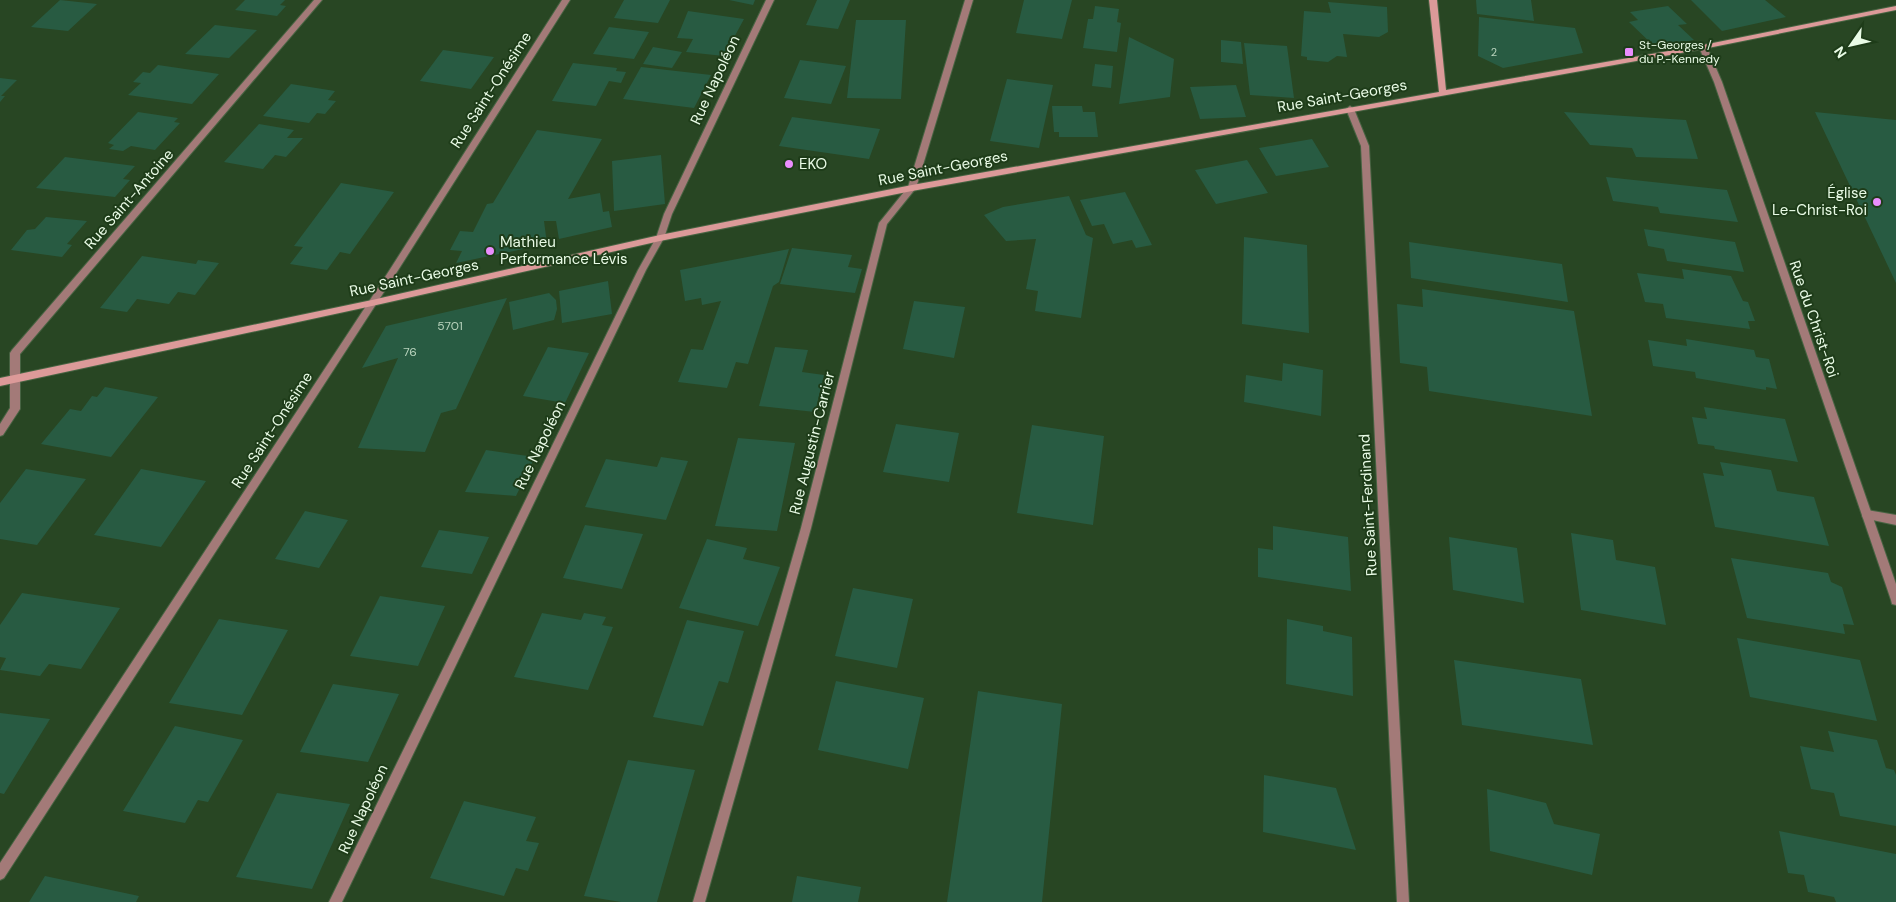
<svg xmlns="http://www.w3.org/2000/svg" width="1896" height="902" font-family="'DM Sans',sans-serif">
	<style>
		.building { fill: #285b42 }
		.lines { fill: none; stroke-linecap: round; stroke-linejoin: round }
		.lane-casing { stroke: #476342; stroke-width: 2 }
		.street-casing { stroke: #476342; stroke-width: 2 }
		.secondary-casing { stroke: #476342; stroke-width: 2 }
		.lane { fill: #a37a78; fill-rule: evenodd }
		.street { fill: #a37a78; fill-rule: evenodd }
		.secondary { fill: #dc9a99; fill-rule: evenodd }
		.poi-dot { fill: #ea8dfd; stroke: #1e3c19; stroke-width: 2 }
		.labels { text-anchor: middle; dominant-baseline: central; stroke-width: 4; stroke-linejoin: round; paint-order: stroke }
		.far-number-label { font-size: 11px; fill: #b9d3bd }
		.far-poi-label { font-size: 12px; fill: #e9fbe6; stroke: #1e3c19; text-anchor: start }
		.number-label { font-size: 12px; fill: #b9d3bd }
		.street-label { font-size: 15px; fill: #e9fbe6; stroke: #1e3c19 }
		.poi-label { font-size: 15px; fill: #e9fbe6; stroke: #1e3c19; text-anchor: start }
	</style>
	<rect width="100%" height="100%" fill="#284623"/>
	<path class="building" d="M 60,0 L 97,4 L 68,31 L 31,27 Z
		M 245,0 L 285,0 L 280,5 L 286,6 L 277,16 L 235,10 Z
		M 624,0 L 670,0 L 658,23 L 614,18 Z
		M 729,0 L 755,0 L 753,5 Z
		M 817,0 L 850,0 L 838,29 L 806,25 Z
		M 1024,0 L 1072,0 L 1062,39 L 1016,33 Z
		M 1476,0 L 1531,0 L 1534,21 L 1477,14 Z
		M 1691,0 L 1765,0 L 1786,17 L 1722,31 Z
		M 1328,2 L 1387,7 L 1388,32 L 1379,37 L 1343,34 L 1347,57 L 1337,56 L 1328,62 L 1307,60 L 1307,57 L 1301,56 L 1304,11 L 1331,13 Z
		M 1095,6 L 1119,9 L 1117,22 L 1121,23 L 1117,52 L 1083,48 L 1088,19 L 1093,19 Z
		M 1668,6 L 1687,24 L 1678,25 L 1694,40 L 1655,47 L 1629,22 L 1638,20 L 1630,12 Z
		M 688,11 L 744,19 L 724,56 L 686,52 L 693,39 L 677,38 Z
		M 1479,17 L 1575,28 L 1583,53 L 1503,68 L 1478,56 Z
		M 856,20 L 906,20 L 901,99 L 847,98 Z
		M 215,25 L 257,30 L 229,58 L 185,54 Z
		M 609,27 L 649,32 L 634,59 L 593,54 Z
		M 1129,37 L 1174,59 L 1170,97 L 1119,104 Z
		M 1221,40 L 1241,42 L 1243,64 L 1221,62 Z
		M 1244,43 L 1287,46 L 1294,98 L 1250,95 Z
		M 653,47 L 682,52 L 672,68 L 643,64 Z
		M 443,50 L 494,57 L 471,89 L 420,81 Z
		M 800,60 L 846,66 L 831,104 L 784,98 Z
		M 573,63 L 617,68 L 616,71 L 626,72 L 621,83 L 609,81 L 596,106 L 552,101 Z
		M 1095,64 L 1113,66 L 1111,88 L 1092,86 Z
		M 158,65 L 219,74 L 192,104 L 128,95 L 141,83 L 133,82 L 143,72 L 150,73 Z
		M 641,67 L 711,75 L 694,108 L 623,99 Z
		M 0,78 L 17,80 L 1,96 L 5,96 L 0,102 Z
		M 1007,79 L 1053,85 L 1039,148 L 990,141 Z
		M 291,84 L 335,91 L 328,100 L 336,101 L 325,114 L 317,113 L 309,123 L 263,116 Z
		M 1236,85 L 1246,117 L 1200,119 L 1190,87 Z
		M 1052,106 L 1082,106 L 1083,112 L 1095,112 L 1098,137 L 1059,137 L 1059,132 L 1054,132 Z
		M 138,112 L 178,118 L 174,122 L 180,123 L 155,150 L 131,146 L 123,151 L 109,149 L 114,145 L 108,143 Z
		M 1564,112 L 1686,120 L 1698,159 L 1636,157 L 1632,148 L 1590,145 Z
		M 1815,112 L 1896,120 L 1896,283 Z
		M 792,117 L 880,129 L 869,159 L 779,146 Z
		M 259,124 L 294,130 L 287,138 L 303,138 L 286,157 L 275,155 L 263,169 L 224,162 Z
		M 537,130 L 602,139 L 568,199 L 600,193 L 603,212 L 609,211 L 612,227 L 559,239 L 556,221 L 544,221 L 547,244 L 456,263 L 462,251 L 450,250 L 460,231 L 473,232 L 487,204 L 493,203 Z
		M 1312,139 L 1329,167 L 1276,176 L 1259,148 Z
		M 661,155 L 665,204 L 614,211 L 612,161 Z
		M 65,157 L 135,166 L 123,179 L 130,180 L 115,197 L 36,188 Z
		M 1247,160 L 1268,193 L 1216,204 L 1195,170 Z
		M 1606,177 L 1727,190 L 1738,222 L 1660,213 L 1658,207 L 1613,201 Z
		M 341,183 L 394,192 L 350,254 L 340,252 L 327,270 L 290,264 L 303,247 L 294,246 Z
		M 1125,192 L 1152,245 L 1136,248 L 1132,240 L 1113,244 L 1104,224 L 1092,226 L 1080,200 Z
		M 1069,196 L 1086,235 L 1093,238 L 1081,318 L 1035,311 L 1038,291 L 1026,289 L 1036,239 L 1006,241 L 984,215 L 1003,207 Z
		M 46,217 L 87,221 L 67,244 L 72,245 L 62,257 L 11,250 L 27,230 L 35,229 Z
		M 1644,229 L 1735,242 L 1744,272 L 1667,261 L 1664,249 L 1648,246 Z
		M 1244,237 L 1307,245 L 1309,333 L 1242,324 Z
		M 1409,242 L 1562,264 L 1568,302 L 1411,278 Z
		M 792,248 L 852,255 L 848,267 L 862,269 L 855,293 L 780,284 Z
		M 789,249 L 779,282 L 773,286 L 748,364 L 736,362 L 727,388 L 678,382 L 691,349 L 703,350 L 721,301 L 702,305 L 701,298 L 685,301 L 680,270 Z
		M 142,256 L 196,264 L 198,260 L 219,263 L 195,295 L 178,292 L 169,304 L 137,299 L 127,312 L 100,308 Z
		M 1682,269 L 1731,276 L 1743,301 L 1748,302 L 1755,321 L 1748,321 L 1750,329 L 1666,318 L 1663,304 L 1645,302 L 1637,273 L 1684,279 Z
		M 608,281 L 612,314 L 562,323 L 559,291 Z
		M 1422,289 L 1574,311 L 1592,416 L 1429,391 L 1427,367 L 1400,363 L 1397,304 L 1423,307 Z
		M 549,293 L 556,300 L 557,309 L 554,320 L 513,330 L 509,302 Z
		M 507,298 L 456,409 L 441,413 L 425,452 L 358,448 L 398,358 L 362,368 L 386,326 Z
		M 914,301 L 965,307 L 954,358 L 903,349 Z
		M 1686,339 L 1754,350 L 1756,357 L 1769,359 L 1777,389 L 1766,387 L 1766,390 L 1696,378 L 1695,372 L 1653,366 L 1648,340 L 1687,346 Z
		M 548,347 L 589,353 L 565,403 L 523,396 Z
		M 775,347 L 808,350 L 802,372 L 824,375 L 815,412 L 759,406 Z
		M 1283,363 L 1323,370 L 1321,416 L 1244,402 L 1246,375 L 1282,381 Z
		M 105,387 L 158,397 L 111,457 L 41,444 L 70,409 L 81,411 L 92,396 L 97,397 Z
		M 1704,407 L 1785,419 L 1798,462 L 1715,449 L 1714,446 L 1698,444 L 1692,417 L 1707,419 Z
		M 896,424 L 959,433 L 949,482 L 883,472 Z
		M 1032,425 L 1104,436 L 1093,525 L 1017,513 Z
		M 738,438 L 795,443 L 777,531 L 715,526 Z
		M 486,450 L 535,457 L 516,496 L 465,492 Z
		M 661,457 L 688,461 L 666,520 L 585,507 L 606,459 L 657,467 Z
		M 1720,462 L 1771,470 L 1777,491 L 1814,497 L 1829,546 L 1715,527 L 1703,473 L 1724,476 Z
		M 26,469 L 86,479 L 37,545 L 0,539 L 0,503 Z
		M 141,469 L 206,481 L 161,547 L 94,535 Z
		M 305,511 L 348,520 L 319,568 L 275,559 Z
		M 585,525 L 643,534 L 622,589 L 563,578 Z
		M 1273,526 L 1348,537 L 1351,591 L 1258,577 L 1258,548 L 1273,550 Z
		M 439,530 L 489,537 L 472,574 L 421,567 Z
		M 1571,533 L 1613,540 L 1616,560 L 1655,567 L 1666,625 L 1581,610 Z
		M 1449,537 L 1517,548 L 1524,603 L 1453,590 Z
		M 707,539 L 747,548 L 743,559 L 780,567 L 758,626 L 679,608 Z
		M 1731,558 L 1828,573 L 1831,582 L 1842,587 L 1854,625 L 1843,624 L 1845,634 L 1747,618 Z
		M 853,588 L 913,599 L 897,668 L 835,656 Z
		M 22,593 L 120,608 L 81,669 L 49,664 L 40,676 L 0,670 L 6,658 L 0,657 L 0,625 Z
		M 380,596 L 445,606 L 418,666 L 350,656 Z
		M 542,613 L 581,620 L 584,613 L 606,617 L 602,625 L 613,627 L 588,690 L 514,677 Z
		M 219,619 L 288,630 L 242,715 L 169,703 Z
		M 1287,619 L 1323,626 L 1323,631 L 1352,637 L 1353,696 L 1286,684 Z
		M 687,620 L 744,631 L 728,683 L 719,681 L 703,726 L 653,717 Z
		M 1737,638 L 1860,660 L 1877,721 L 1750,697 Z
		M 1454,660 L 1581,679 L 1593,745 L 1462,725 Z
		M 836,681 L 924,698 L 908,769 L 818,750 Z
		M 333,684 L 399,694 L 368,762 L 300,752 Z
		M 978,691 L 1062,704 L 1042,902 L 947,902 Z
		M 0,713 L 50,719 L 4,794 L 0,793 Z
		M 175,726 L 243,740 L 208,802 L 198,800 L 185,823 L 123,811 Z
		M 1828,731 L 1877,740 L 1886,768 L 1894,770 L 1896,775 L 1896,826 L 1840,816 L 1834,793 L 1811,789 L 1800,746 L 1834,752 Z
		M 628,760 L 695,770 L 657,902 L 621,902 L 584,896 Z
		M 1264,775 L 1336,788 L 1356,850 L 1263,832 Z
		M 1487,789 L 1546,803 L 1554,824 L 1600,834 L 1592,875 L 1490,851 Z
		M 277,793 L 350,804 L 312,889 L 236,877 Z
		M 464,801 L 536,817 L 526,841 L 539,843 L 528,871 L 516,868 L 504,896 L 430,878 Z
		M 1779,831 L 1896,854 L 1896,902 L 1836,902 L 1834,897 L 1808,892 L 1804,875 L 1788,873 Z
		M 45,876 L 139,896 L 136,902 L 29,902 Z
		M 797,876 L 861,887 L 858,902 L 792,902 Z"/>
	<g class="lines">
		<g class="lane-casing">
			<path id="lane" d="M 1867,510 L 1896,515 L 1896,525 L 1863,518 L 1862,515 L 1863,512 Z"/>
		</g>
		<g class="street-casing">
			<path id="street" d="M 314,0 L 322,0 L 20,354 L 20,409 L 3,435 L 0,436 L 0,424 L 10,408 L 10,353 L 12,350 Z
				M 562,0 L 570,0 L 395,275 L 4,878 L 0,880 L 0,863 L 389,271 Z
				M 766,0 L 774,0 L 672,214 L 664,238 L 646,270 L 342,902 L 329,902 L 638,270 L 656,238 L 664,214 Z
				M 965,0 L 973,0 L 916,188 L 887,224 L 811,528 L 705,902 L 693,902 L 801,528 L 879,223 L 908,187 Z
				M 1700,45 L 1706,45 L 1707,47 L 1722,82 L 1896,584 L 1896,605 L 1892,604 L 1891,600 L 1714,82 L 1699,47 Z
				M 1350,106 L 1354,109 L 1369,146 L 1409,902 L 1397,902 L 1361,146 L 1346,109 Z"/>
		</g>
		<g class="secondary-casing">
			<path id="secondary" d="M 1429,0 L 1437,0 L 1446,90 L 1703,45 L 1896,6 L 1896,10 L 1703,49 L 912,191 L 660,241 L 372,306 L 0,386 L 0,378 L 372,300 L 660,235 L 912,185 L 1439,92 Z"/>
		</g>
		<use href="#lane" class="lane"/>
		<use href="#street" class="street"/>
		<use href="#secondary" class="secondary"/>
	</g>
	<g class="poi-dot">
		<rect x="1624" y="47" width="10" height="10" rx="2.5"/>
		<circle cx="789" cy="164" r="5"/>
		<circle cx="1877" cy="202" r="5"/>
		<circle cx="490" cy="251" r="5"/>
	</g>
	<g class="labels">
		<g class="far-number-label">
			<text x="1494" y="52">2</text>
		</g>
		<g class="far-poi-label">
			<text x="1639" y="45">St-Georges /<tspan x="1639" dy="14">du P.-Kennedy</tspan></text>
		</g>
		<g class="number-label">
			<text x="450" y="326">5701</text>
			<text x="410" y="352">76</text>
		</g>
		<g class="street-label">
			<text transform="translate(715 80) rotate(-65)">Rue Napoléon</text>
			<text transform="translate(491 90) rotate(-57)">Rue Saint-Onésime</text>
			<text transform="translate(1342 96) rotate(-10)">Rue Saint-Georges</text>
			<text transform="translate(943 168) rotate(-11)">Rue Saint-Georges</text>
			<text transform="translate(129 199) rotate(-49)">Rue Saint-Antoine</text>
			<text transform="translate(414 278) rotate(-12)">Rue Saint-Georges</text>
			<text transform="translate(1814 319) rotate(71)">Rue du Christ-Roi</text>
			<text transform="translate(272 430) rotate(-57)">Rue Saint-Onésime</text>
			<text transform="translate(812 443) rotate(-76)">Rue Augustin-Carrier</text>
			<text transform="translate(540 445) rotate(-64)">Rue Napoléon</text>
			<text transform="translate(1368 505) rotate(-93)">Rue Saint-Ferdinand</text>
			<text transform="translate(363 809) rotate(-65)">Rue Napoléon</text>
		</g>
		<g class="poi-label">
			<text x="799" y="164">EKO</text>
			<text x="1867" y="193" text-anchor="end">Église<tspan x="1867" dy="17">Le-Christ-Roi</tspan></text>
			<text x="500" y="242">Mathieu<tspan x="500" dy="17">Performance Lévis</tspan></text>
		</g>
	</g>
	<g transform="translate(1851 45) rotate(236)" stroke="#1e3c19" stroke-width="4" paint-order="stroke">
	<path d="M0-4L9 19L0 12L-9 19Z" fill="#e9fbe6"/>
	<text y="-8" font-size="14" font-weight="bold" text-anchor="middle" fill="#e9fbe6">N</text>
	</g>
</svg>
